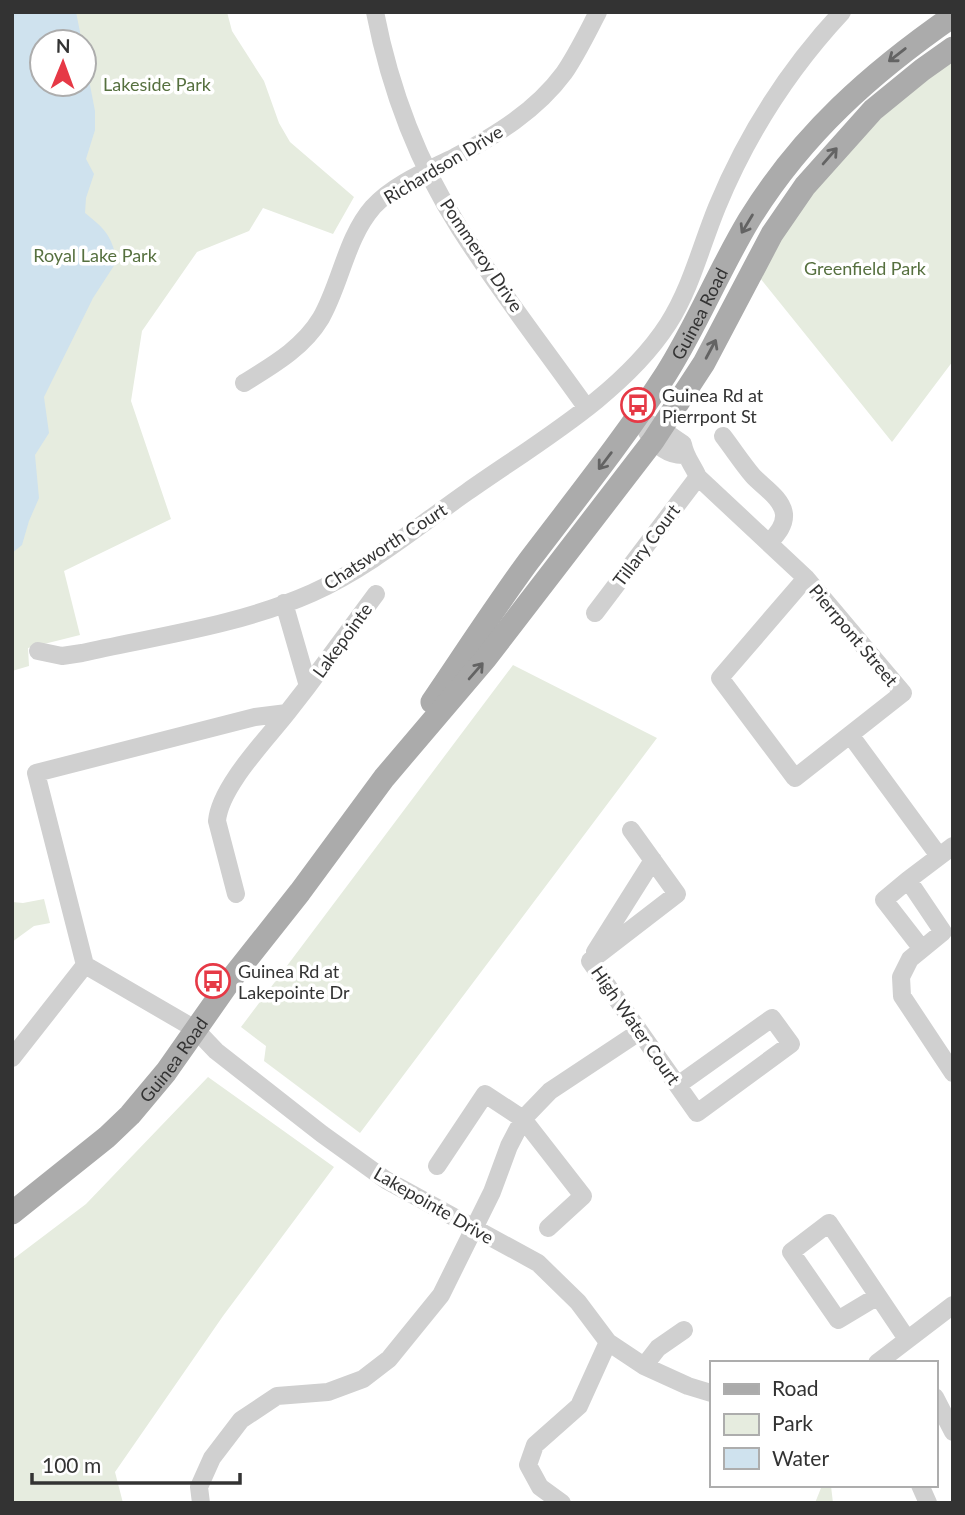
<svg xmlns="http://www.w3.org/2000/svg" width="965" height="1515" font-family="Lato,sans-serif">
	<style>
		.green { fill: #e6ecdf; fill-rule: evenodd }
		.water { fill: #cfe2ee }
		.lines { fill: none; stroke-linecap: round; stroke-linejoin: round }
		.minor { stroke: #d0d0d0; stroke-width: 18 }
		.major { stroke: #ababab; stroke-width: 23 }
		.oneway { stroke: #636363 }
		.labels { text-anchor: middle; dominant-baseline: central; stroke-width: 7; stroke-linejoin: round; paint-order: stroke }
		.park-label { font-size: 18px; fill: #56703f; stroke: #fff }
		.street-label { font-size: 18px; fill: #333; stroke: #fff }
		.poi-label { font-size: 18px; fill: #333; stroke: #fff; text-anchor: start }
	</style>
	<rect width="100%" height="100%" fill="#fff"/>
	<path class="green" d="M 12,12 L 227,12 L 232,31 L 264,81 L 279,123 L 290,142 L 354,197 L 333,234 L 263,208 L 249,231 L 197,252 L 142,331 L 131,401 L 171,519 L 64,571 L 80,635 L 28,648 L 29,666 L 12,671 ZM 42,42 L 84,42 L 84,84 L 42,84 Z
		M 953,52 L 953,361 L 892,442 L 760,278 L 782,234 L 828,167 Z
		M 513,665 L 657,738 L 360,1133 L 264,1061 L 266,1046 L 241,1027 Z
		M 44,899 L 50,923 L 34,926 L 12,942 L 12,902 L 23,903 Z
		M 208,1077 L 334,1167 L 223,1316 L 115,1472 L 123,1503 L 12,1503 L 12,1260 L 86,1204 Z
		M 831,1486 L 833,1503 L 815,1503 L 821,1488 Z"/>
	<path class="water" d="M 12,12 L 76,12 L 82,42 L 42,42 L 42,84 L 84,84 L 84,54 L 95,111 L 95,130 L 86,159 L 94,174 L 86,198 L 85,213 C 106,230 111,235 117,261 L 93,298 L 44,397 L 49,433 L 35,455 L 39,498 L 29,521 L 22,545 L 12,553 Z"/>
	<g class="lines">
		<path class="minor" d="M 375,12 C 390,89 418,163 460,229 C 499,290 544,348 586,407
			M 244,383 C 273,365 303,348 321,318 C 341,283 346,238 373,207 C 394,184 427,171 455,157 C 496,135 536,111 564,73 C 577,54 587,33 598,12
			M 636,418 L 661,429 L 683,444 C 685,457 693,465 698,477 L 806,578 L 903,693 L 795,778 L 720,678 L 806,578
			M 647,432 C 657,446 668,456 685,455
			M 723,436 C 733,449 742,463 753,476 C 763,487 782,498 784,514 C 785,526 776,535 769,543
			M 284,603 L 308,686 L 287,713 L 255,717 L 36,773 L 85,965 L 195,1029 L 216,1051 L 322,1134 L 386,1180 L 538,1263 L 578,1302 L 608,1342 L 644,1366 L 688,1386 L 711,1393
			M 595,613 L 698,477
			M 38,651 L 62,656 L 82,653 C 158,636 240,625 312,593 C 368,568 417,527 467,492 C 535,444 623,394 668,324 C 691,288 701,246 717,207 C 747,134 788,70 842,12
			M 308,686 L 376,594
			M 851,736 L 939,856
			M 631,830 L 677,894 L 590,961 L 697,1113 L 791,1044 L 772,1018 L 678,1085
			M 953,846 L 908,880 L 943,932 L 910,959 L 901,977 L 902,996 L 953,1073
			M 908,880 L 884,900 L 922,949
			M 236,894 L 217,821 C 220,787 265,741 287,713
			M 595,952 L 653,860
			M 12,1058 L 85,965
			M 437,1166 L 485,1094 L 523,1119 L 583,1196 L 548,1228
			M 878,1296 L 838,1320 L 791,1252 L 829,1223 L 907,1339
			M 877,1363 L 953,1305
			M 644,1366 L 658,1348 L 684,1330
			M 935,1397 L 953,1432
			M 920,1485 L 928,1503
			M 201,1503 L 199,1487 L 212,1458 L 241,1420 L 277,1396 L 328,1392 L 363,1379 L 389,1359 L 441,1295 L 492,1192 L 509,1146 L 523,1119 L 550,1091 L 639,1032
			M 562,1503 L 540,1487 L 528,1465 L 535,1445 L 579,1406 L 608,1342"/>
		<g class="major">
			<path id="s1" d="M 432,702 C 464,655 495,607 528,562 C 575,500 624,439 666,374 C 697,325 719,270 749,220 C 802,134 871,73 953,16"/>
			<path id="s2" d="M 12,1213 L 107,1137 L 130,1115 L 166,1072 L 232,978 L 300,892 L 384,778 L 486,658 L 653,441 L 704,363 L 772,234 L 805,186 L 873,110 L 922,70 L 953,48"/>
		</g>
	</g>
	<defs><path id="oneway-shaft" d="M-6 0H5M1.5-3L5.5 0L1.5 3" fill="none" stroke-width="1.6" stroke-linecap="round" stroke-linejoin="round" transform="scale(1.75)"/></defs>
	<g class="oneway">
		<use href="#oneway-shaft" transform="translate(897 55) rotate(142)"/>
		<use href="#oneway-shaft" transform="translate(830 156) rotate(-49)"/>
		<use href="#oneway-shaft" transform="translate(747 224) rotate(121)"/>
		<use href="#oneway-shaft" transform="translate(711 349) rotate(-62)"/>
		<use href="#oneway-shaft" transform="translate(605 461) rotate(127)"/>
		<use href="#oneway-shaft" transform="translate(476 671) rotate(-49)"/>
	</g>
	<defs>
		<g id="bus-ring" transform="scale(1.75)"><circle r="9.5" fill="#fff" stroke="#e63946" stroke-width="1.5"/><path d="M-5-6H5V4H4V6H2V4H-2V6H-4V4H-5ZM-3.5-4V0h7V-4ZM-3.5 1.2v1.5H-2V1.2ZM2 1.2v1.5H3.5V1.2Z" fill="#e63946"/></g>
	</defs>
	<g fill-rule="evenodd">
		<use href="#bus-ring" x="638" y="405"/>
		<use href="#bus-ring" x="213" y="981"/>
	</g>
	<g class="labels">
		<g class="park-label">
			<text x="157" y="84">Lakeside Park</text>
			<text x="95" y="255">Royal Lake Park</text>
			<text x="865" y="268">Greenfield Park</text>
		</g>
		<g class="street-label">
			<text transform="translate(443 164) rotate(-31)">Richardson Drive</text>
			<text transform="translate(482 255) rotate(56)">Pommeroy Drive</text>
			<text stroke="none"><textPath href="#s1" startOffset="472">Guinea Road</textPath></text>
			<text transform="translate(646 545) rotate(-53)">Tillary Court</text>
			<text transform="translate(385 546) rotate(-33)">Chatsworth Court</text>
			<text transform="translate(854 635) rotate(50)">Pierrpont Street</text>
			<text transform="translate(342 640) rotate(-54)">Lakepointe</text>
			<text transform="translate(636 1025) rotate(55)">High Water Court</text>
			<text stroke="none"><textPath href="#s2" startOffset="224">Guinea Road</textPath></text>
			<text transform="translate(434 1205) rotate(30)">Lakepointe Drive</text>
		</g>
		<g class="poi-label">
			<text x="662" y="395">Guinea Rd at<tspan x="662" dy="21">Pierrpont St</tspan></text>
			<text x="238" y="971">Guinea Rd at<tspan x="238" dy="21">Lakepointe Dr</tspan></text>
		</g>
	</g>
	<rect width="965" height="1515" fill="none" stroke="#333333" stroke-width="28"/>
	<rect x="710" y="1361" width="228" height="126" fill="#ffffff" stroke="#adadad" stroke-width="2"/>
	<rect x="724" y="1384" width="35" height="10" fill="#ababab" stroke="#adadad" stroke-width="2"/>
	<text x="772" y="1396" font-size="21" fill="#333333">Road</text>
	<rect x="724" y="1414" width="35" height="21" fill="#e6ecdf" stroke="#adadad" stroke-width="2"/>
	<text x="772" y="1431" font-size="21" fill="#333333">Park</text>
	<rect x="724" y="1448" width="35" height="21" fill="#cfe2ee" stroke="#adadad" stroke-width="2"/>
	<text x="772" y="1466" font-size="21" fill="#333333">Water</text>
	<g transform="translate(63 63) rotate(1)"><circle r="33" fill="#ffffff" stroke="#adadad" stroke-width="2"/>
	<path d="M0-5L12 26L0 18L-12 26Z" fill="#e63946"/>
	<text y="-10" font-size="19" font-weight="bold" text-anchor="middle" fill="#333333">N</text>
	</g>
	<path d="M32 1473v10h208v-10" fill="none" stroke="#333333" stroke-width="3.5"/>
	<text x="42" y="1473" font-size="21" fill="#333333" stroke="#ffffff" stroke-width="5" paint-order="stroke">100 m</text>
</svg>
